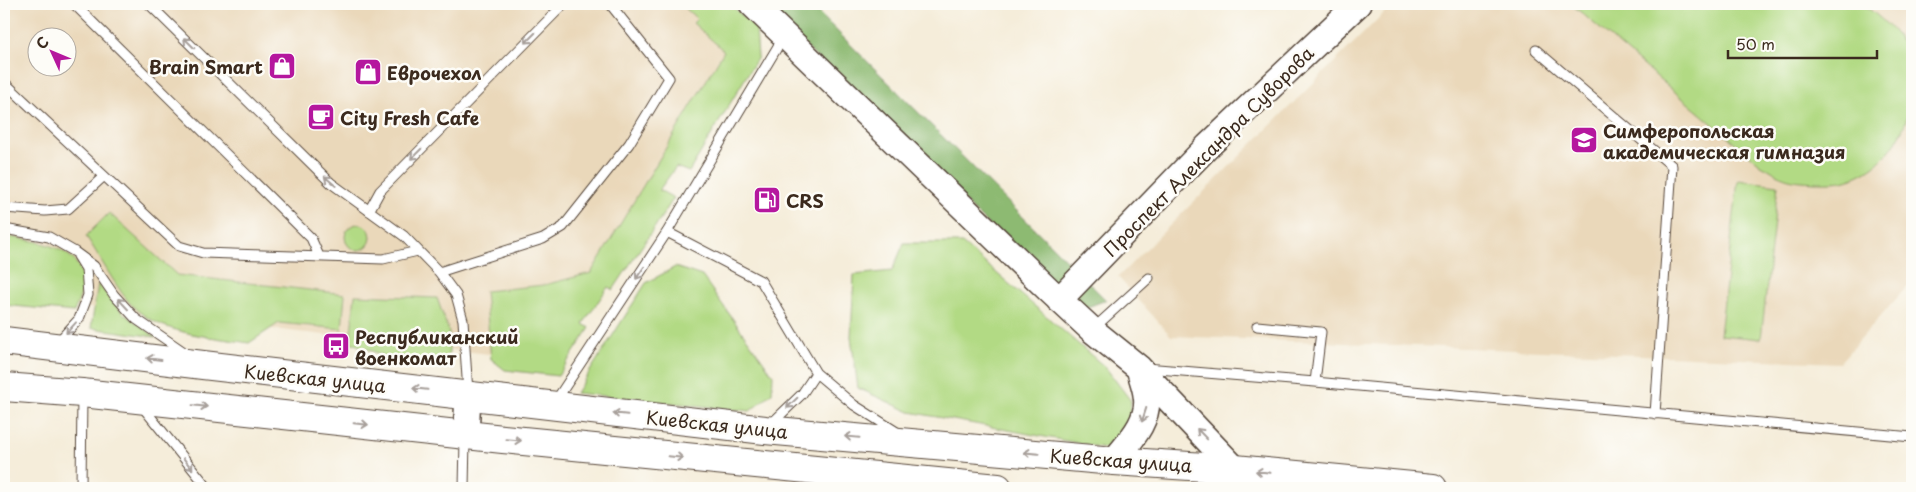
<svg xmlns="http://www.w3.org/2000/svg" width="1916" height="492" font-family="'Playpen Sans',sans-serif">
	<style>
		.built { fill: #ead8ba; fill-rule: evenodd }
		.green { fill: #b2da84; stroke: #768251 }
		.forest { fill: #8dba72; stroke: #647248 }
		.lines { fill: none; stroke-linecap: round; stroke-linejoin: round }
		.lane-casing { stroke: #57473a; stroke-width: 11 }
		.secondary-casing { stroke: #57473a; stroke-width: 28 }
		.primary-casing { stroke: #57473a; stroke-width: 30 }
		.lane { stroke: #fff; stroke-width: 9 }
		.secondary { stroke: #fff; stroke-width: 25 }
		.primary { stroke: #fff; stroke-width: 28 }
		.oneway { stroke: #a79f9a }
		.labels { text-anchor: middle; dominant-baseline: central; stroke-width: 5; stroke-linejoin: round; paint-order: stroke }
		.poi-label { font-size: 18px; font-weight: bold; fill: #3b2a1e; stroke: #fdfcf7; text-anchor: start }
		.street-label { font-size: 18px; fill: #3b2a1e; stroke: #fdfcf7 }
	</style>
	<rect width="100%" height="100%" fill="#fdfcf7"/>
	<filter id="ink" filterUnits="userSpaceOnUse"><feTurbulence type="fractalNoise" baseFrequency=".02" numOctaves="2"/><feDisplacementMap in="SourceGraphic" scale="10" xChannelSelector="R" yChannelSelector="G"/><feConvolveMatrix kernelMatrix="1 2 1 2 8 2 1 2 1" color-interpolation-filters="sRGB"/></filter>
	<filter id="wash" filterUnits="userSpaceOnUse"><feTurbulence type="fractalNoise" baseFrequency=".0096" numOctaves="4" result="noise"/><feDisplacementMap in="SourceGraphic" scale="20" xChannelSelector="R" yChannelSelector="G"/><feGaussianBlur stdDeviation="1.12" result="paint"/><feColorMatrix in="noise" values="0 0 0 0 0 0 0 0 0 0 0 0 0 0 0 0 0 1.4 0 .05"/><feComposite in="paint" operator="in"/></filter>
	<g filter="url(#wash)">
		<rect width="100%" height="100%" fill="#f5edda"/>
		<path class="built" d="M 4,4 L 699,4 L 740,44 L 551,361 L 4,298 ZM 38,38 L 68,38 L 68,68 L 38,68 Z
			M 1393,4 L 1912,4 L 1912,281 L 1839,363 L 1171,336 L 1118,277 Z"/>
		<path class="green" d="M 681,4 L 730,4 L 756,29 L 758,57 L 689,172 L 676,167 L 659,190 L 674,198 L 613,290 L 608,287 L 583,324 L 590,328 L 558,376 L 505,370 L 491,359 L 485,291 L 544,285 L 591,273 L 724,51 L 693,23 L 697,19 Z
			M 1571,4 L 1863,4 C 1879,17 1898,31 1906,51 C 1912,67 1912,84 1910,100 C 1907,134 1885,166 1852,178 C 1840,183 1827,182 1815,182 C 1804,181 1790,181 1781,176 C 1774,173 1768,168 1761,165 Z
			M 1738,180 L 1778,185 L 1761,339 L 1720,335 Z
			M 109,213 L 177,275 L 345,294 L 342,329 L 279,323 L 249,343 C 209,336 156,335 128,301 C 112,281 100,257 86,236 Z
			M345 237a13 13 0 1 1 26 0a13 13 0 1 1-26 0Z
			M 4,236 C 33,241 85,245 82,286 C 82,294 77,304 74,312 L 4,305 Z
			M 904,243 L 962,243 L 1106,368 L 1131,401 L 1128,425 L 1110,449 L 910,412 L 858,388 L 851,337 L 854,275 L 892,271 Z
			M 675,267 L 702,276 L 773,375 L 772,393 L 750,411 L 576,393 L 646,283 Z
			M 98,284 L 123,313 L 156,337 L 91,328 Z
			M 355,295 L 437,298 L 449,332 L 449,353 L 441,366 L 404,364 L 350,342 Z"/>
		<path class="forest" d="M 762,4 L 810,4 L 1106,300 L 1077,311 Z"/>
	</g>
	<g filter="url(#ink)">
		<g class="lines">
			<g class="lane-casing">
				<path id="lane" d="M 74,4 L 311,238 L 319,256
					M 149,4 L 331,183 L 404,236 L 439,272 L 456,295 L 463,320 L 468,392
					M 1536,50 L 1672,166 L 1655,414
					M 4,82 L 179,246 L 203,253 L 383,259 L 418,251
					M 4,208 L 45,211 L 68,209 L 103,177
					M 369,211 L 380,191 L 564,4
					M 4,229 L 49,237 L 75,252 L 94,266 L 114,295 L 136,319 L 187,354
					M 667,232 L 761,281 L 816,373 L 854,405 L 900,434
					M 439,272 L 543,239 L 563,227 L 629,144 L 669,78 L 610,4
					M 1257,326 L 1321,332 L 1315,382
					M 1094,328 L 1149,278
					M 57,343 L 79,319 L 88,295 L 86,269 L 78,256
					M 1146,368 L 1315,382 L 1912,437
					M 555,402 L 667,232 L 784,36
					M 141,405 L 208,488
					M 770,425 L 802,394 L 816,373
					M 81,488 L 82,396
					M 464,488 L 465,439"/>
			</g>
			<g class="secondary-casing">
				<path id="secondary" d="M 752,4 L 1051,292 L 1092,330 L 1139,368 L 1235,469
					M 1059,300 L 1208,146 L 1358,4
					M 466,435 L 468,395
					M 1114,461 C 1129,442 1151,420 1146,395 C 1145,386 1141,377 1139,368"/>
			</g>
			<g class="primary-casing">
				<path id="primary" d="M 4,341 L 203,365 L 765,430 L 1114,461 L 1235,469 L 1433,488
					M 4,387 L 82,393 L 503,439 L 998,488"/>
			</g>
			<use href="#lane" class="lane"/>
			<use href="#secondary" class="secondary"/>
			<use href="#primary" class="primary"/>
		</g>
		<defs><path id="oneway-shaft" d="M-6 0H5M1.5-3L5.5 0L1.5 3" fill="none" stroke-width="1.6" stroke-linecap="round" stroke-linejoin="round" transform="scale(1.25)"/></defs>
		<g class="oneway">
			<use href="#oneway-shaft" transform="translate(530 38) rotate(135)"/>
			<use href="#oneway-shaft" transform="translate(189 43) rotate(-135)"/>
			<use href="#oneway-shaft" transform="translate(416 154) rotate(135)"/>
			<use href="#oneway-shaft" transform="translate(330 181) rotate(-139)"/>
			<use href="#oneway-shaft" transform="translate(640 273) rotate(124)"/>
			<use href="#oneway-shaft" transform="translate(123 304) rotate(-133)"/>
			<use href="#oneway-shaft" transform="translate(71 328) rotate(132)"/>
			<use href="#oneway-shaft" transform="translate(154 359) rotate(-173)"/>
			<use href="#oneway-shaft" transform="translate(420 389) rotate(-174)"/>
			<use href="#oneway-shaft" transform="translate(792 403) rotate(136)"/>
			<use href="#oneway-shaft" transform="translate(200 406) rotate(6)"/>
			<use href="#oneway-shaft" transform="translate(620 414) rotate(-174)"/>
			<use href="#oneway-shaft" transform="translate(1144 415) rotate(108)"/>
			<use href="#oneway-shaft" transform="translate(361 424) rotate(6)"/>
			<use href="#oneway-shaft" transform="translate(1202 434) rotate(-134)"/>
			<use href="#oneway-shaft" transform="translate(852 437) rotate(-175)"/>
			<use href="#oneway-shaft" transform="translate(514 440) rotate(5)"/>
			<use href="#oneway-shaft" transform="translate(1031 453) rotate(-175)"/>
			<use href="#oneway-shaft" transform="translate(676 457) rotate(6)"/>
			<use href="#oneway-shaft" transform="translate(188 464) rotate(51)"/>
			<use href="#oneway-shaft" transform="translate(1263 472) rotate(-174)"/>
		</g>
	</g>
	<defs>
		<g id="shop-square" transform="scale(1.4375)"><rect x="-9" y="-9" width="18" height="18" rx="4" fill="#b5179e" stroke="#fdfcf7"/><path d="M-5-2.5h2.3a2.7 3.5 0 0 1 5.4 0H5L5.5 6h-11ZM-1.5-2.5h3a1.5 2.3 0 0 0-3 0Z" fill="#fff"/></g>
		<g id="cafe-square" transform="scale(1.4375)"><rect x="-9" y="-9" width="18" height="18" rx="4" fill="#b5179e" stroke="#fdfcf7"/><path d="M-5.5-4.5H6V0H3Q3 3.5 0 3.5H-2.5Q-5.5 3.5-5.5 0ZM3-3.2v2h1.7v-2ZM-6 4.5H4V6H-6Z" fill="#fff"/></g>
		<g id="school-square" transform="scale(1.4375)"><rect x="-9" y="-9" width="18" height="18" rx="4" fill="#b5179e" stroke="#fdfcf7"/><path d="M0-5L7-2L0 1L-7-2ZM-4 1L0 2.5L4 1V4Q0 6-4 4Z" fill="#fff"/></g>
		<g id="fuel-square" transform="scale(1.4375)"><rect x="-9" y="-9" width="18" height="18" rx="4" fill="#b5179e" stroke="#fdfcf7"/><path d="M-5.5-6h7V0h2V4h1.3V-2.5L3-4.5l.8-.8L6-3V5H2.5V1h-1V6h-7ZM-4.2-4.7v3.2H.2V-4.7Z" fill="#fff"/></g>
		<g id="bus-square" transform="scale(1.4375)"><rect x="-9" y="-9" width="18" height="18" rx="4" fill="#b5179e" stroke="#fdfcf7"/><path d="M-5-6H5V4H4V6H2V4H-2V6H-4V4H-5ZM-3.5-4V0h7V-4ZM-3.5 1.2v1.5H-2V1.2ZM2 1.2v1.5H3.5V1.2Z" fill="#fff"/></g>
	</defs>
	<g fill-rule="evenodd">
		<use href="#shop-square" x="282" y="66"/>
		<use href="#shop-square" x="368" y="72"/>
		<use href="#cafe-square" x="321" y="117"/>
		<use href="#school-square" x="1584" y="140"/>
		<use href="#fuel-square" x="767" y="200"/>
		<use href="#bus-square" x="336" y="346"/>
	</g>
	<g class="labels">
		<g class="poi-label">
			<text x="263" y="66" text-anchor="end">Brain Smart</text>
			<text x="387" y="72">Еврочехол</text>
			<text x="340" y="117">City Fresh Cafe</text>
			<text x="1603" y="130">Симферопольская<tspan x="1603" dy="21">академическая гимназия</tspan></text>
			<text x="786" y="200">CRS</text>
			<text x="355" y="336">Республиканский<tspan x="355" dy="21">военкомат</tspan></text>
		</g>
		<g class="street-label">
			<text transform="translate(1208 151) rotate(-45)">Проспект Александра Суворова</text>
			<text transform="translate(315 378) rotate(6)">Киевская улица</text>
			<text transform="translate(717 424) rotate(6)">Киевская улица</text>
			<text transform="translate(1121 460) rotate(4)">Киевская улица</text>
		</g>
	</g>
	<rect width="1916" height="492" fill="none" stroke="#fdfcf7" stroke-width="20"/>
	<g transform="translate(52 52) rotate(314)"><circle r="24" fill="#fdfcf7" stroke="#afa8a0"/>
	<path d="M0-4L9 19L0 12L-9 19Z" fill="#b5179e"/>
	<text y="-8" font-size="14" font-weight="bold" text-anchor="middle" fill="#3b2a1e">С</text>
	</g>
	<path d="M1728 50v8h149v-8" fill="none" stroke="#3b2a1e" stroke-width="2.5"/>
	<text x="1736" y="50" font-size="15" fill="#3b2a1e" stroke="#fdfcf7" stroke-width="4" paint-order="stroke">50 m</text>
</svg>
